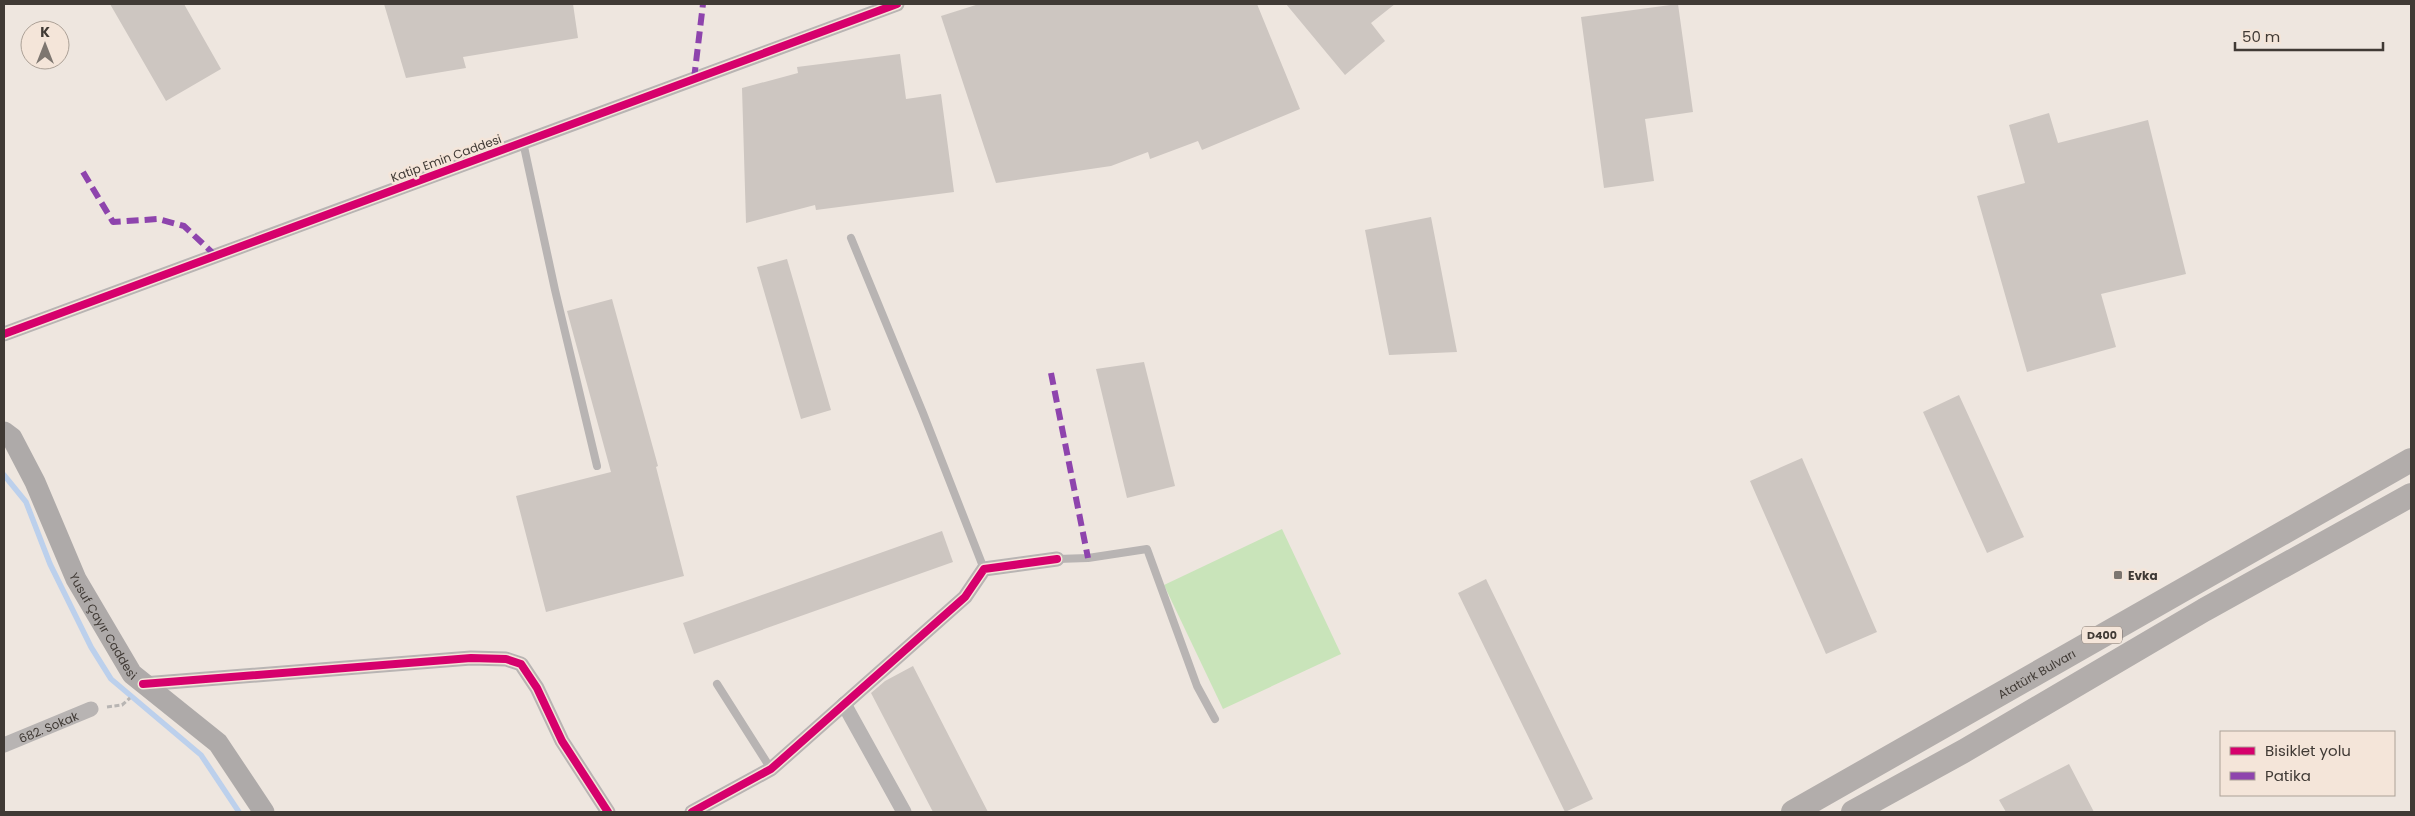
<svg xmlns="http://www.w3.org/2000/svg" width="2415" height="816" font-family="Poppins,sans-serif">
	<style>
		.green { fill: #c9e4ba }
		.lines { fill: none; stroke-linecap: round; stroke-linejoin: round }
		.stream { stroke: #bcd0ec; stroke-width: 5.5 }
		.building { fill: #cdc6c1 }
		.path { stroke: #b8b5b3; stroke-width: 3; stroke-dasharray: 5 2.5; stroke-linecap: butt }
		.lane { stroke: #b8b4b3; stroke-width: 8 }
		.street { stroke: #b8b4b3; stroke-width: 15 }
		.secondary { stroke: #aeaaa9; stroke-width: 21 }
		.primary { stroke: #b2adab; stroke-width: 24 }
		.quiet { stroke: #8e44ad; stroke-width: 6; stroke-dasharray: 12 6; stroke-linecap: butt }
		.cycleway-casing { stroke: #f4e5d9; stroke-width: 11 }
		.cycleway { stroke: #d6006c; stroke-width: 8 }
		.poi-dot { fill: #7d7670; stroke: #f4e5d9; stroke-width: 2 }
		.labels { text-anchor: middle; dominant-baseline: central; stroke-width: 5; stroke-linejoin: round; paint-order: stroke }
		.shield { fill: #f4e5d9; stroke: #766d66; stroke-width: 1 }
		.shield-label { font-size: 11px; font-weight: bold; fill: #403a35 }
		.street-label { font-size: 12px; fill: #403a35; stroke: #f4e5d9 }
		.poi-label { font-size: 12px; font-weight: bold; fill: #403a35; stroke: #f4e5d9; text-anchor: start }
	</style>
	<rect width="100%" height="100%" fill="#eee6df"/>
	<path class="green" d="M 1282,529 L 1341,654 L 1223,709 L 1164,585 Z"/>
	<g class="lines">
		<path class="stream" d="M 4,475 L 26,502 L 50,564 L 91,647 L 111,679 L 201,755 L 239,812"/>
	</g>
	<path class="building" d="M 110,4 L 184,4 L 221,69 L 166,101 Z
		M 384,4 L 573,4 L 578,38 L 463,57 L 466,68 L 406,78 Z
		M 979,4 L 1257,4 L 1300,109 L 1202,150 L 1198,141 L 1150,159 L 1148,152 L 1111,166 L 996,183 L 941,16 Z
		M 1286,4 L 1395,4 L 1371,23 L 1385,41 L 1345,75 Z
		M 1678,4 L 1693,112 L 1645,119 L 1654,181 L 1604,188 L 1581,17 Z
		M 900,54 L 906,99 L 941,94 L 954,192 L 816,210 L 815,205 L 746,223 L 742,88 L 798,73 L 797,67 Z
		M 2049,113 L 2058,143 L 2148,120 L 2186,274 L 2101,294 L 2116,347 L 2027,372 L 1977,196 L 2025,183 L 2009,125 Z
		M 1431,217 L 1457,352 L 1389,355 L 1365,230 Z
		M 787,259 L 831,410 L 801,419 L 757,267 Z
		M 612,299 L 658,466 L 656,467 L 684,576 L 546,612 L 516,496 L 611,472 L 567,311 Z
		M 1144,362 L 1175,486 L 1127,498 L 1096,369 Z
		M 1959,395 L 2024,537 L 1987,553 L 1923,412 Z
		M 1802,458 L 1877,632 L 1826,654 L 1750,481 Z
		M 942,531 L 953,562 L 694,654 L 683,623 Z
		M 1486,579 L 1593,799 L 1565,812 L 1458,593 Z
		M 913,666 L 988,812 L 933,812 L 871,693 L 885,681 Z
		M 2069,764 L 2094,812 L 2006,812 L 1999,800 Z"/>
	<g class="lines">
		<path class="path" d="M 107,707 L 122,705 L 130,698"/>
		<path class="lane" d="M 523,142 L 555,290 L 597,466
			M 851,238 L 923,413 L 984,569
			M 1057,559 L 1088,558 L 1147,549 L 1197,686 L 1215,719
			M 717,684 L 771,769"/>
		<g class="street">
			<path d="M 4,334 L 897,4"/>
			<path d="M 143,684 L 471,658 L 506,659 L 521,664 L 537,688 L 562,741 L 608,812"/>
			<path d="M 844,704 L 904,812"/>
			<path id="s1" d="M 4,745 L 91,709"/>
			<path d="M 692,812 L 771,769 L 965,597 L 984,569 L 1057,559"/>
		</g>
		<path class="secondary" id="s2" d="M 4,432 L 12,438 L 35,482 L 76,579 L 132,674 L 218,743 L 264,812"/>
		<g class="primary">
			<path id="s3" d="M 1793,812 L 2411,460"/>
			<path d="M 1853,812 L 1964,751 L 2204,610 L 2411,495"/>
		</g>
		<path class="quiet" d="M 694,79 L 703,4
			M 83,172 L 113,222 L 158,219 L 184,226 L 216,256
			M 1051,373 L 1088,558"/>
		<g class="cycleway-casing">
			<path id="cycleway" d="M 4,334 L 897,4
				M 143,684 L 471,658 L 506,659 L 521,664 L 537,688 L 562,741 L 608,812
				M 692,812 L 771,769 L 965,597 L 984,569 L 1057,559"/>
		</g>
		<use href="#cycleway" class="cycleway"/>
	</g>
	<rect class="poi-dot" x="2113" y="570" width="10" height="10" rx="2.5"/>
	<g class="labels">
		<rect class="shield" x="2082" y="626.5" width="40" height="17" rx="4"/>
		<g class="shield-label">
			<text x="2102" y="635">D400</text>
		</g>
		<g class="street-label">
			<text transform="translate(446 158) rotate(-20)">Katip Emin Caddesi</text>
			<text stroke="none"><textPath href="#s2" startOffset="219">Yusuf Çayır Caddesi</textPath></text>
			<text stroke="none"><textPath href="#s3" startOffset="280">Atatürk Bulvarı</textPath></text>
			<text stroke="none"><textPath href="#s1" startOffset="48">682. Sokak</textPath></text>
		</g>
		<g class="poi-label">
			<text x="2128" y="575">Evka</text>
		</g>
	</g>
	<rect width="2415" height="816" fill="none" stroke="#403a35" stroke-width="10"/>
	<rect x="2220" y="731" width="175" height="65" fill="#f4e5d9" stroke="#aca197"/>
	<rect x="2230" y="747" width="25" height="8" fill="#d6006c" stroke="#aca197"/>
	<text x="2265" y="756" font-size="15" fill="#403a35">Bisiklet yolu</text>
	<rect x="2230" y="772" width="25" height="8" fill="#8e44ad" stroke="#aca197"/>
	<text x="2265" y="781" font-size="15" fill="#403a35">Patika</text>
	<g transform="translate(45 45)"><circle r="24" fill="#f4e5d9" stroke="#aca197"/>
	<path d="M0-4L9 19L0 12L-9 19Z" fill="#7d7670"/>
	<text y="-8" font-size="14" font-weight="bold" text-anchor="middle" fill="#403a35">K</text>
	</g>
	<path d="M2235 42v8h148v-8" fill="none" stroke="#403a35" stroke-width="2.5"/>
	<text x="2242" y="42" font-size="15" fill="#403a35" stroke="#f4e5d9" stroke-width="4" paint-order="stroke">50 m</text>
</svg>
